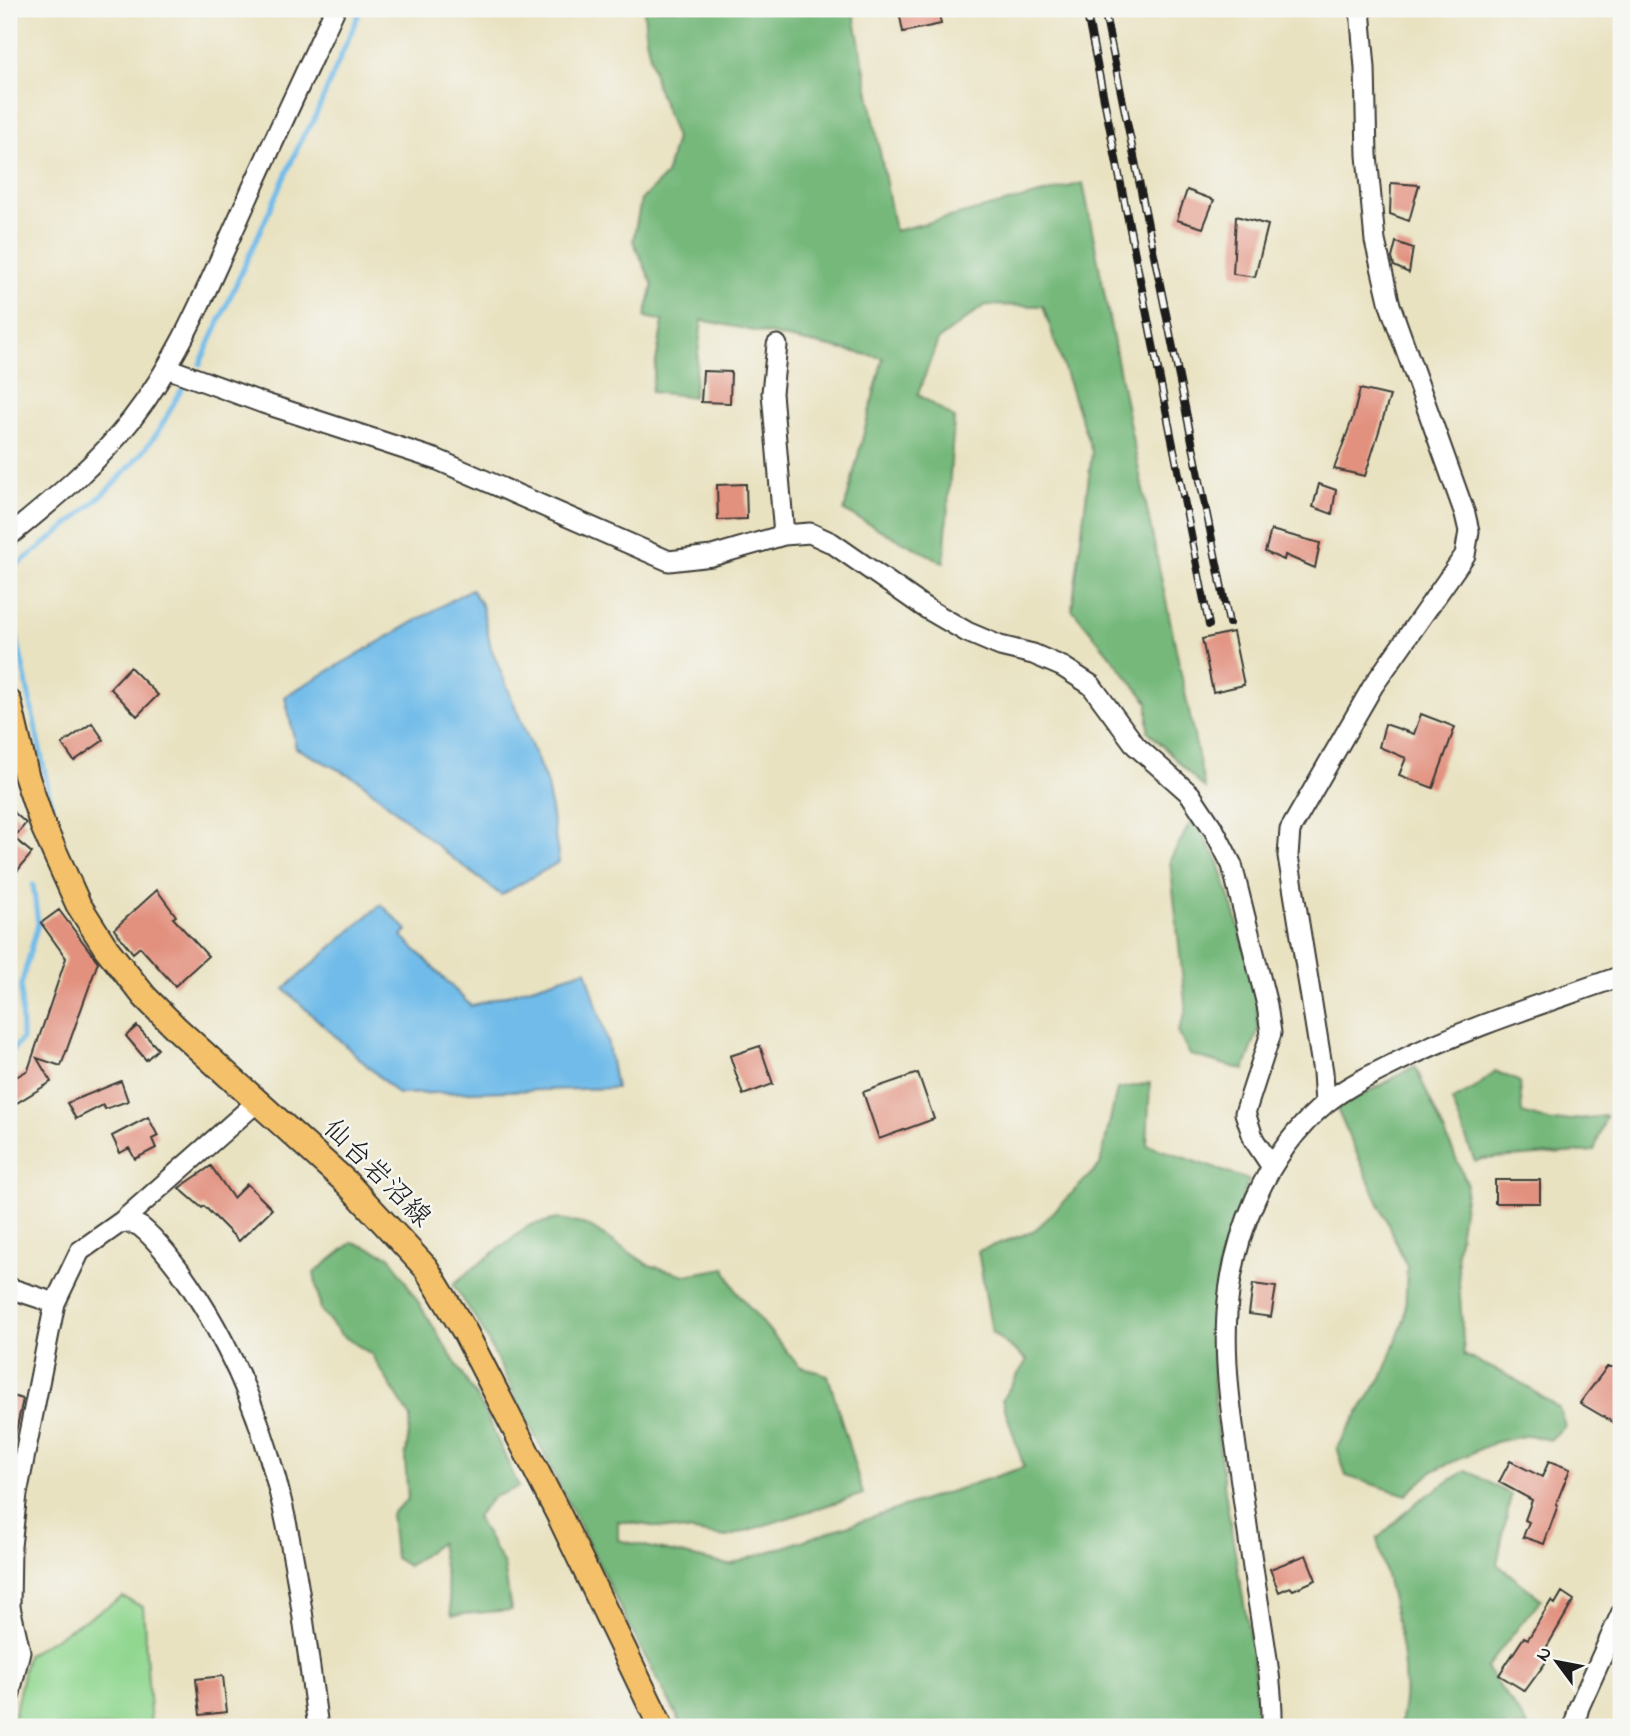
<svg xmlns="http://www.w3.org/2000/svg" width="1630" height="1736" font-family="'Indie Flower','Klee One',sans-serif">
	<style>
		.green { fill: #91d790; stroke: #567a56; stroke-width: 2 }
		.forest { fill: #74b87a; stroke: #486a4b; stroke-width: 2 }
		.water { fill: #6fbbe9; stroke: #466c82; stroke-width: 2 }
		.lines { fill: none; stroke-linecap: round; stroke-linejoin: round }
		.stream { stroke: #6fbbe9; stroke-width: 5 }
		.building { fill: #e2917f }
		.minor-casing { stroke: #3b3a35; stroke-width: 23 }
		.major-casing { stroke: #3b3a35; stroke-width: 28 }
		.minor { stroke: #fff; stroke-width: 19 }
		.major { stroke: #f4c16a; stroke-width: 24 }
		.rail-casing { stroke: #1c1c1c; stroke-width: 8 }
		.rail { stroke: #f6f6f2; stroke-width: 5; stroke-dasharray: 16; stroke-linecap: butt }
		.labels { text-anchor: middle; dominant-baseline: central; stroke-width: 5; stroke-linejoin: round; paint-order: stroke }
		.street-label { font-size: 28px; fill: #1c1c1c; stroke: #f6f6f2 }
	</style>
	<rect width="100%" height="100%" fill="#f6f6f2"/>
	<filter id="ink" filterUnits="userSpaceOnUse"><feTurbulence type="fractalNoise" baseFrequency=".0143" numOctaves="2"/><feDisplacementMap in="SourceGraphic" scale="14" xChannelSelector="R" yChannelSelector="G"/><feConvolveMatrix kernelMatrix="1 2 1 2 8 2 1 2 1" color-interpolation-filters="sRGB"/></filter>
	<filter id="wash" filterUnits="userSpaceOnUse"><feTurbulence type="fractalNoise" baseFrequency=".00686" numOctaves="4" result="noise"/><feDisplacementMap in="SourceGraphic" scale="28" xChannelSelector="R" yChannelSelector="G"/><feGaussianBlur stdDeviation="1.57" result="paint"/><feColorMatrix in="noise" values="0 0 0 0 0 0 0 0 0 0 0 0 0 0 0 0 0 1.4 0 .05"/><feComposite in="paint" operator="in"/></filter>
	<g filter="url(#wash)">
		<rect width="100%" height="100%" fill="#e9e2c1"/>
		<path class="green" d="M 123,1597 L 143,1607 L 151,1727 L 12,1727 L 27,1655 Z"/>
		<path class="forest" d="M 644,9 L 853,9 L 895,231 L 1083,183 L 1132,437 L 1205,789 L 1148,731 L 1148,702 L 1072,609 L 1092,452 L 1043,306 L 985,305 L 938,340 L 918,394 L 954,418 L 944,563 L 844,511 L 883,358 L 702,320 L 693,397 L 651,392 L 663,321 L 645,317 L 653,285 L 633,241 L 641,200 L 666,175 L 676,138 L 656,84 L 646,38 Z
			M 1193,818 L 1219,863 L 1237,920 L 1256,993 L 1259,1028 L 1244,1070 L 1190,1055 L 1178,1032 L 1186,1011 L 1170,860 Z
			M 1415,1066 L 1467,1183 L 1457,1252 L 1464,1355 L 1513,1378 L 1559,1408 L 1565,1426 L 1550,1440 L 1529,1435 L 1495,1442 L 1433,1471 L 1406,1495 L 1346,1476 L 1337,1447 L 1385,1371 L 1405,1317 L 1407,1267 L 1337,1109 Z
			M 1495,1071 L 1520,1082 L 1522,1113 L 1552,1122 L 1606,1116 L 1594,1151 L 1482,1159 L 1475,1162 L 1452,1101 L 1477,1087 Z
			M 1150,1083 L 1147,1145 L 1249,1180 C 1240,1205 1224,1240 1219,1266 C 1204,1361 1219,1459 1235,1553 C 1244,1607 1260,1673 1255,1727 L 683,1727 L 639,1645 L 481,1327 L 453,1284 L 530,1225 L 558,1219 L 587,1225 L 649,1265 L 685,1275 L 725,1268 L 736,1291 L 799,1366 L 828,1375 L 863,1494 L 727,1537 L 618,1521 L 618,1540 L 729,1565 L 1024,1467 L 1002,1400 L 1027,1360 L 992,1333 L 978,1251 L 1034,1231 L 1100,1165 L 1117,1089 Z
			M 353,1242 L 390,1256 L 483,1408 L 519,1487 L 493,1497 L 476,1517 L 504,1565 L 511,1610 L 452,1615 L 440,1543 L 408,1566 L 395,1558 L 391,1514 L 408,1499 L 405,1460 L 411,1418 L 371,1354 L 340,1334 L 321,1310 L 314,1273 Z
			M 1466,1470 L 1511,1495 L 1497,1564 L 1541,1599 L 1486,1668 L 1529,1727 L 1399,1727 C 1416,1669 1390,1597 1377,1539 L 1417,1502 Z"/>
		<path class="water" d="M 471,589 L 482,606 L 491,648 L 547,784 L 559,862 L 501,895 L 446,853 L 359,780 L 296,748 L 285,696 Z
			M 381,904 L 407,930 L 402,936 L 471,1006 L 586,970 L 607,1040 L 616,1088 L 398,1094 L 284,989 Z"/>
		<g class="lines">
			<path class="stream" d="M 200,364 L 304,134 L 312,124 L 361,9
				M 9,571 C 61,532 116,489 155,436 C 165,421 173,404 182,389
				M 9,598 L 55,822
				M 9,1055 L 22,1039 L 21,985 L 38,924 L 33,885"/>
		</g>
		<g id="blocks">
			<path class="building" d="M 913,9 L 938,9 L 941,24 L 903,32 L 899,11 Z
				M 1391,183 L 1419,185 L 1409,221 L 1390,214 Z
				M 1187,190 L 1214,200 L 1203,228 L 1177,220 Z
				M 1236,216 L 1268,225 L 1255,277 L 1233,274 Z
				M 1396,242 L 1413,248 L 1409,273 L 1394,266 L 1392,258 Z
				M 703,371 L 731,372 L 730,403 L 701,402 Z
				M 1360,389 L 1390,396 L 1365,476 L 1334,469 L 1353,417 Z
				M 746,484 L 747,519 L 718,520 L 717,485 Z
				M 1319,484 L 1336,490 L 1332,514 L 1313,507 Z
				M 1271,530 L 1320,543 L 1315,568 L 1285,555 L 1284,560 L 1265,552 Z
				M 1233,632 L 1244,685 L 1213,692 L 1202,639 Z
				M 130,667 L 158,695 L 137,716 L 110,688 Z
				M 1421,714 L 1455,727 L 1433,788 L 1399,775 L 1406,758 L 1379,747 L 1385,724 L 1414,734 Z
				M 92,723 L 104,740 L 74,761 L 62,744 Z
				M 9,808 L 26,823 L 14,838 L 32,853 L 9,881 Z
				M 157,890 L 176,916 L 173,918 L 208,956 L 175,986 L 140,947 L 133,953 L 114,929 Z
				M 59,910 L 98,962 L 61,1066 L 37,1058 L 51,1082 L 15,1104 L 9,1093 L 9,1081 L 28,1070 L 66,958 L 41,923 Z
				M 137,1026 L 158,1049 L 146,1060 L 126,1036 Z
				M 760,1046 L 773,1084 L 743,1095 L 730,1056 Z
				M 918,1073 L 934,1119 L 879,1139 L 863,1092 Z
				M 121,1081 L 128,1101 L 105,1109 L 103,1105 L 76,1119 L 67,1103 Z
				M 148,1117 L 158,1136 L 152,1139 L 156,1148 L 135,1159 L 129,1148 L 120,1153 L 112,1136 Z
				M 211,1166 L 233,1198 L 247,1184 L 272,1209 L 239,1241 L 204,1206 L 202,1208 L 179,1188 Z
				M 1495,1180 L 1540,1180 L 1540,1203 L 1495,1203 Z
				M 1253,1284 L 1276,1287 L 1271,1317 L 1249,1314 Z
				M 1607,1367 L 1621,1367 L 1621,1427 L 1580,1403 Z
				M 9,1395 L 23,1399 L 14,1440 L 9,1439 Z
				M 1510,1461 L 1542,1477 L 1549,1461 L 1570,1469 L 1556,1504 L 1558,1505 L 1544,1544 L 1523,1537 L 1529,1522 L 1525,1520 L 1532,1500 L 1499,1482 Z
				M 1306,1555 L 1316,1580 L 1293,1590 L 1290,1587 L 1279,1592 L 1270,1569 Z
				M 1562,1592 L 1574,1600 L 1545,1650 L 1551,1655 L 1525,1691 L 1499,1675 L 1524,1637 L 1528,1639 L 1551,1601 L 1555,1604 Z
				M 223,1676 L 227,1712 L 200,1715 L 196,1679 Z"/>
		</g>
	</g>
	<g filter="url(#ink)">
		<use href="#blocks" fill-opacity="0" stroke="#3b3a35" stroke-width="2"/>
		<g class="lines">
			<g class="minor-casing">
				<path id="minor" d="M 777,345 L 772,393 L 784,535
					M 167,368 L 263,403 L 438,460 L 669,561 L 712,556 L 784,535 L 810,533 L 832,543 L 924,607 L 967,632 L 1000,646 L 1033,654 L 1063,667 L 1091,685 L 1136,746 L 1190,794 L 1214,830 L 1232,865 L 1267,1005 L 1271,1033 L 1245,1113 L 1254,1140 L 1272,1167
					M 9,536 C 53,500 97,464 132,419 C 178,360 206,290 237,222 C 269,150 302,80 335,9
					M 1325,1104 L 1323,1072 L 1288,856 L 1290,830 L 1373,686 L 1465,555 L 1469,531 L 1465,514 L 1390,305 L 1375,241 L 1367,155 L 1365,68 L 1360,9
					M 121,1222 C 127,1223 136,1223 141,1227 C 157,1240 177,1266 189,1284 C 283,1423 296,1566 318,1727
					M 9,1288 L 55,1303
					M 9,1697 L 20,1651 L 10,1607 L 11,1546 L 17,1494 L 55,1303 L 80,1251 L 121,1222 L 258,1101
					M 1272,1727 C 1273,1687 1265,1647 1259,1607 C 1253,1570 1248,1533 1243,1497 C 1235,1436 1223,1374 1227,1313 C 1232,1236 1266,1153 1326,1103 C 1347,1086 1371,1075 1395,1063 C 1467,1027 1545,1003 1621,976
					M 1574,1727 L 1579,1707 L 1621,1614"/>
			</g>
			<g class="major-casing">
				<path id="major" d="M 9,702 L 26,775 L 43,826 L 78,904 L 106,948 L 145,997 L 177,1029 L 346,1182 L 426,1268 L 465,1332 L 559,1515 L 661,1727"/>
			</g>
			<use href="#minor" class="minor"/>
			<use href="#major" class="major"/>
			<g class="rail-casing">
				<path id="rail" d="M 1086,9 L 1209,625
					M 1104,9 L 1229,623"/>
			</g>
			<use href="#rail" class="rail"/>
		</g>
	</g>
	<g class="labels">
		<g class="street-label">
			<text transform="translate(376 1174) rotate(45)">仙台岩沼線</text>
		</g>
	</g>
	<rect width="1630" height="1736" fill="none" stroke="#f6f6f2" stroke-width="35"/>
	<g transform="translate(1557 1662) rotate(302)" stroke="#f6f6f2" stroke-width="5" paint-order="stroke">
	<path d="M0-5L12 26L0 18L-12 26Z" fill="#1c1c1c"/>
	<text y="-10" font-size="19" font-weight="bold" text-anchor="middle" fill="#1c1c1c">N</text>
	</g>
</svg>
